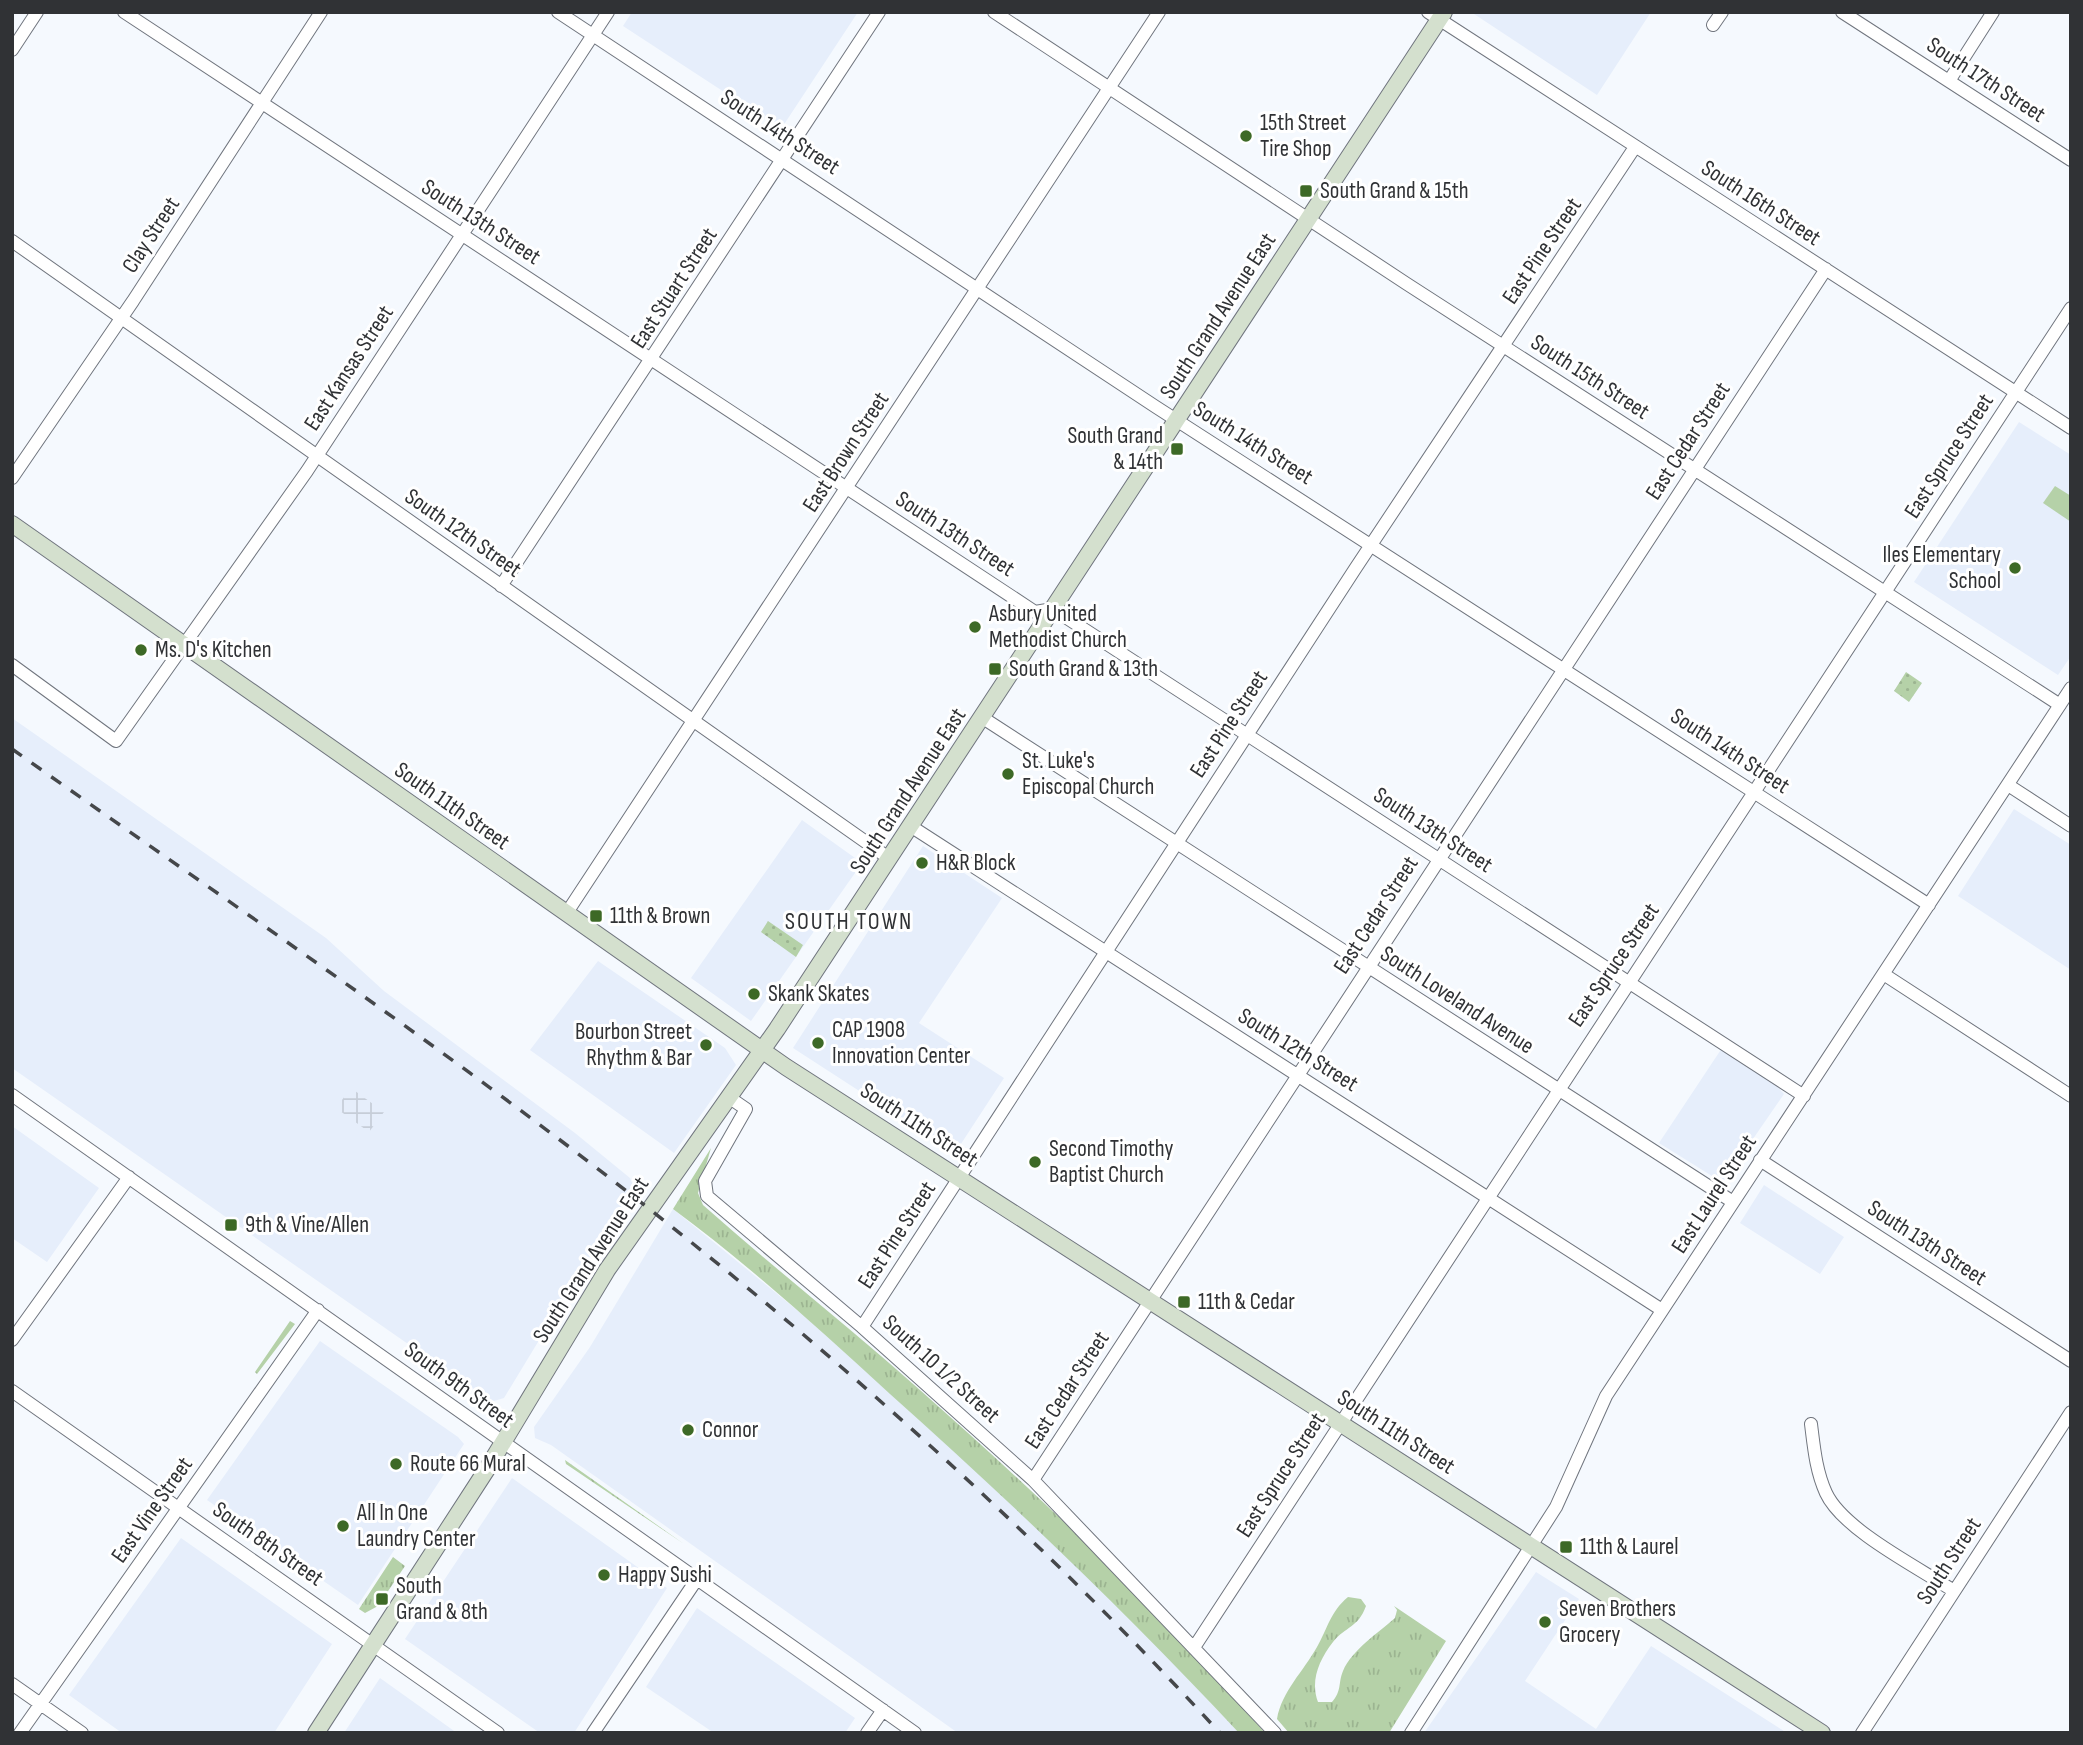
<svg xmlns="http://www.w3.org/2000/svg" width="2083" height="1745" font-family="'Sofia Sans Condensed',sans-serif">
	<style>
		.built { fill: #e6eefb }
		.industrial { fill: url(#industrial-grid) }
		.grass { fill: url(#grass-tufts) }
		.garden { fill: url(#garden-dots) }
		.pitch { fill: #b5d1a8 }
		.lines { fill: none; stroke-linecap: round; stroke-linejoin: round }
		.street-casing { stroke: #70757e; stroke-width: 14 }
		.secondary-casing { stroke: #70757e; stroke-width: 18 }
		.street { stroke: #fff; stroke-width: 12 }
		.secondary { stroke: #d4e0ce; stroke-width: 16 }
		.rail { stroke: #45474a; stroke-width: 3.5; stroke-dasharray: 12 12; stroke-linecap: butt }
		.poi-dot { fill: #3d6926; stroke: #fff; stroke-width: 2.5 }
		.labels { text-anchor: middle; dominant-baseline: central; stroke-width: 6; stroke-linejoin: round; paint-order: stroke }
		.street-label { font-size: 23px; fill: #303235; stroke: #fff }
		.poi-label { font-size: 23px; fill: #303235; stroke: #fff; text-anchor: start }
		.neighbourhood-label { font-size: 24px; letter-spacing: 2px; fill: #303235; stroke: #fff }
	</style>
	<defs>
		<pattern id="industrial-grid" width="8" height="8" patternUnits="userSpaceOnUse" patternTransform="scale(1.75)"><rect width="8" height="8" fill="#e6eefb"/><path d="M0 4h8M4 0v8" fill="none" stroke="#c6cdd8"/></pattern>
		<pattern id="grass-tufts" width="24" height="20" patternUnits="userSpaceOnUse" patternTransform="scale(1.75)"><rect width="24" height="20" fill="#b5d1a8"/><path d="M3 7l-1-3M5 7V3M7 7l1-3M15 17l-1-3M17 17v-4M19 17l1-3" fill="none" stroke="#9cb491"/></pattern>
		<pattern id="garden-dots" width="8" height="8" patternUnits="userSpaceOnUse" patternTransform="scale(1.75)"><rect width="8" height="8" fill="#b5d1a8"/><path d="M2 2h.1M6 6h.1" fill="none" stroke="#9cb491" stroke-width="1.8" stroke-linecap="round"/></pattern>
	</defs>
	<rect width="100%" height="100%" fill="#f5f9fe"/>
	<path class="built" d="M 632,12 L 858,12 L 781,129 L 623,26 Z
		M 1471,12 L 1651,12 L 1597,95 Z
		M 2019,422 L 2071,455 L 2071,656 L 2058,675 L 1914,582 Z
		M 12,718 L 326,938 L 384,991 L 575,1133 L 630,1178 L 635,1190 L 601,1238 L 504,1398 L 494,1401 L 464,1383 L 12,1068 Z
		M 2014,809 L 2071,845 L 2071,970 L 1958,896 Z
		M 802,820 L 862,863 L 751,1021 L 691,978 Z
		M 923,846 L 1002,898 L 919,1023 L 1004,1078 L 955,1153 L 793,1048 Z
		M 598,961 L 725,1048 L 736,1065 L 674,1153 L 530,1050 Z
		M 1722,1048 L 1774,1083 L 1784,1094 L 1724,1181 L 1720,1181 L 1659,1143 Z
		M 12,1126 L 99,1188 L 47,1262 L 12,1238 Z
		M 1764,1185 L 1844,1237 L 1820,1274 L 1740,1223 Z
		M 673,1209 L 803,1315 L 1011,1502 L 1171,1660 L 1239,1733 L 958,1733 L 551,1445 L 535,1438 L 534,1427 L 590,1347 Z
		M 320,1341 L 458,1437 L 464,1444 L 358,1605 L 207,1500 Z
		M 512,1478 L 667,1588 L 574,1733 L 540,1733 L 405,1639 Z
		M 181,1538 L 332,1644 L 274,1733 L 122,1733 L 69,1695 Z
		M 1536,1572 L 1579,1599 L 1525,1681 L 1596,1729 L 1651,1646 L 1787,1733 L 1424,1733 Z
		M 697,1608 L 855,1718 L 845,1733 L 714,1733 L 646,1687 Z
		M 380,1678 L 457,1733 L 344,1733 Z"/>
	<path class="industrial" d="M 351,1088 L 384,1112 L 369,1132 L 336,1108 Z"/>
	<path class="grass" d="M 711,1148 L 698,1193 L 703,1205 C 774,1268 849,1327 920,1390 C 1041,1497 1160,1610 1265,1733 L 1239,1733 C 1128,1614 1011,1502 890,1394 C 820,1330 749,1265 673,1209 Z
		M 290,1321 L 295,1324 L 257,1374 L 255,1372 Z
		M 565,1460 L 684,1544 L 566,1464 Z
		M 393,1557 L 405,1566 L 378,1606 L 365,1613 L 359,1609 Z
		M 1348,1597 L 1361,1599 L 1366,1606 C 1358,1628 1346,1626 1333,1642 C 1319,1660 1310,1681 1318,1702 L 1332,1702 C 1342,1691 1338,1683 1343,1671 C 1352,1650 1378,1633 1395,1618 L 1397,1610 L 1394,1606 L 1446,1641 L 1389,1733 L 1289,1733 L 1277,1719 C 1282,1691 1303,1672 1317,1647 C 1328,1628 1330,1612 1348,1597 Z"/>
	<path class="garden" d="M 1906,672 L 1922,683 L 1909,702 L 1894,691 Z
		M 768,921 L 803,945 L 796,957 L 761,932 Z"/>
	<path class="pitch" d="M 2055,486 L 2071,496 L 2071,522 L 2043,503 Z"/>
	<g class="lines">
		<g class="street-casing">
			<path id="street" d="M 124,12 L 1035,612 L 1053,609 L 1804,1096
				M 558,12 L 1156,407 L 1929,905
				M 994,12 L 1407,284 L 2060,705
				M 1428,12 L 2071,428
				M 1842,12 L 2071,160
				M 1713,25 L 1722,12
				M 12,50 L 37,12
				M 1949,81 L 1993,12
				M 12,241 L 890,859
				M 12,478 L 133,301 L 321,12
				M 501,586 L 879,12
				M 12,665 L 116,741 L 307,471 L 608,12
				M 983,718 L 1733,1202
				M 2008,785 L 2071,826
				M 912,827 L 1662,1310
				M 566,914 L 1159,12
				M 1885,975 L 2071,1096
				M 12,1095 L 915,1733
				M 730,1098 L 746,1109 L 705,1181 L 707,1196 L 862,1327 L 1033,1480 L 1275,1733
				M 1760,1160 L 2071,1361
				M 862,1327 L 1355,569 L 1635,147
				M 12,1340 L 129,1177
				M 12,1391 L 498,1733
				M 1811,1424 C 1814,1448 1816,1471 1826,1493 C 1843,1530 1919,1568 1954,1591
				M 1033,1480 L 1826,269
				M 1195,1646 L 2071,308
				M 12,1684 L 82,1733
				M 20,1733 L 318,1310
				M 593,1733 L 697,1579
				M 867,1733 L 883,1710
				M 1411,1733 L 1556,1507 L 1606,1396 L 2071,688
				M 1862,1733 L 2071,1412"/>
		</g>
		<g class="secondary-casing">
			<path id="secondary" d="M 12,524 L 786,1067 L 1822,1733
				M 316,1733 L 487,1469 L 607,1270 L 777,1029 L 1444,12"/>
		</g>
		<use href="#street" class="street"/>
		<use href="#secondary" class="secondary"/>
		<path class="rail" d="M 12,749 C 232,905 456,1055 667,1223 C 863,1378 1050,1548 1220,1733"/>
	</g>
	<g class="poi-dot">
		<circle cx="1246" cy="136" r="7"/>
		<rect x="1299" y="184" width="14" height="14" rx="3.5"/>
		<rect x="1170" y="442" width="14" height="14" rx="3.5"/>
		<circle cx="2015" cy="568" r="7"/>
		<circle cx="975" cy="627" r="7"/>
		<circle cx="141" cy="650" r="7"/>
		<rect x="988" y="662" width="14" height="14" rx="3.5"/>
		<circle cx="1008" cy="774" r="7"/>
		<circle cx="922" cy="863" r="7"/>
		<rect x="589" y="909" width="14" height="14" rx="3.5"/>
		<circle cx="754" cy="994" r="7"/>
		<circle cx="818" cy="1043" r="7"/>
		<circle cx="706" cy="1045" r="7"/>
		<circle cx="1035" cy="1162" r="7"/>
		<rect x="224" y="1218" width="14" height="14" rx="3.5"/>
		<rect x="1177" y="1295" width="14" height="14" rx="3.5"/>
		<circle cx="688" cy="1430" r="7"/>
		<circle cx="396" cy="1464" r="7"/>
		<circle cx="343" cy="1526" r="7"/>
		<rect x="1559" y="1540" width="14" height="14" rx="3.5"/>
		<circle cx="604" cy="1575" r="7"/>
		<rect x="375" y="1592" width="14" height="14" rx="3.5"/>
		<circle cx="1545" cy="1622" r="7"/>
	</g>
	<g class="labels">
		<g class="street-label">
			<text transform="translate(1986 80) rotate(33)">South 17th Street</text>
			<text transform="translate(780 132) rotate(33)">South 14th Street</text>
			<text transform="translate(1761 203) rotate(33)">South 16th Street</text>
			<text transform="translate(481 222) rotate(33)">South 13th Street</text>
			<text transform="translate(151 235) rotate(-57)">Clay Street</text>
			<text transform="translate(1542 251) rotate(-56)">East Pine Street</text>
			<text transform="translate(674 288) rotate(-57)">East Stuart Street</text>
			<text transform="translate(1218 316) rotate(-57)">South Grand Avenue East</text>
			<text transform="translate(349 368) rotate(-57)">East Kansas Street</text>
			<text transform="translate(1590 377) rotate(33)">South 15th Street</text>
			<text transform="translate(1688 441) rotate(-57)">East Cedar Street</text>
			<text transform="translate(1253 443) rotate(32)">South 14th Street</text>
			<text transform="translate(846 452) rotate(-57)">East Brown Street</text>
			<text transform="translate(1949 456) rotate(-57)">East Spruce Street</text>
			<text transform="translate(463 533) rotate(35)">South 12th Street</text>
			<text transform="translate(955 534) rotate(33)">South 13th Street</text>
			<text transform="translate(1229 724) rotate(-57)">East Pine Street</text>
			<text transform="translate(1730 751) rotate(33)">South 14th Street</text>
			<text transform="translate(908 791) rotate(-57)">South Grand Avenue East</text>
			<text transform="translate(452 806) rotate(35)">South 11th Street</text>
			<text transform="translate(1433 830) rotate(33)">South 13th Street</text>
			<text transform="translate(1376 915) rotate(-57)">East Cedar Street</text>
			<text transform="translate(1614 965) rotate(-56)">East Spruce Street</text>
			<text transform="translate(1457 1000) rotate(33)">South Loveland Avenue</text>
			<text transform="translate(1298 1050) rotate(32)">South 12th Street</text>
			<text transform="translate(919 1125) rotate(33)">South 11th Street</text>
			<text transform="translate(1714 1194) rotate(-57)">East Laurel Street</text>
			<text transform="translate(897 1235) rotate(-57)">East Pine Street</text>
			<text transform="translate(1927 1243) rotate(33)">South 13th Street</text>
			<text transform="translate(591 1260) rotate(-57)">South Grand Avenue East</text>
			<text transform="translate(941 1369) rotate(42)">South 10 1/2 Street</text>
			<text transform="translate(459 1385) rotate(36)">South 9th Street</text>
			<text transform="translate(1067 1390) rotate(-57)">East Cedar Street</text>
			<text transform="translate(1396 1432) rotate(33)">South 11th Street</text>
			<text transform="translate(1281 1475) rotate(-57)">East Spruce Street</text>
			<text transform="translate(152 1510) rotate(-55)">East Vine Street</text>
			<text transform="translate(268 1544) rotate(35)">South 8th Street</text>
			<text transform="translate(1949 1561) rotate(-57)">South Street</text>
		</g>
		<g class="poi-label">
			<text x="1260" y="123">15th Street<tspan x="1260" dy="26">Tire Shop</tspan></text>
			<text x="1320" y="191">South Grand &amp; 15th</text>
			<text x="1163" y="436" text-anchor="end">South Grand<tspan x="1163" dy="26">&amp; 14th</tspan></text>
			<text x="2001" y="555" text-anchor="end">Iles Elementary<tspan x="2001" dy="26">School</tspan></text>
			<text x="989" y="614">Asbury United<tspan x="989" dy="26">Methodist Church</tspan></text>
			<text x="155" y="650">Ms. D's Kitchen</text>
			<text x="1009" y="669">South Grand &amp; 13th</text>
			<text x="1022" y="761">St. Luke's<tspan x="1022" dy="26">Episcopal Church</tspan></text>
			<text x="936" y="863">H&amp;R Block</text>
			<text x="610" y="916">11th &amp; Brown</text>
			<text x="768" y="994">Skank Skates</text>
			<text x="832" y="1030">CAP 1908<tspan x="832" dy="26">Innovation Center</tspan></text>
			<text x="692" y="1032" text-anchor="end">Bourbon Street<tspan x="692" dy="26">Rhythm &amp; Bar</tspan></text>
			<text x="1049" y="1149">Second Timothy<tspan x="1049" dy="26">Baptist Church</tspan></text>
			<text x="245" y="1225">9th &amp; Vine/Allen</text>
			<text x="1198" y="1302">11th &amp; Cedar</text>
			<text x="702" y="1430">Connor</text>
			<text x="410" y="1464">Route 66 Mural</text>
			<text x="357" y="1513">All In One<tspan x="357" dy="26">Laundry Center</tspan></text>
			<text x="1580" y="1547">11th &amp; Laurel</text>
			<text x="618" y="1575">Happy Sushi</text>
			<text x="396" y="1586">South<tspan x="396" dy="26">Grand &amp; 8th</tspan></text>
			<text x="1559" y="1609">Seven Brothers<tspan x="1559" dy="26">Grocery</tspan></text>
		</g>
		<g class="neighbourhood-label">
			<text x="849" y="921">SOUTH TOWN</text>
		</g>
	</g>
	<rect width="2083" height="1745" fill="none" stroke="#303235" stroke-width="28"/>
</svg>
